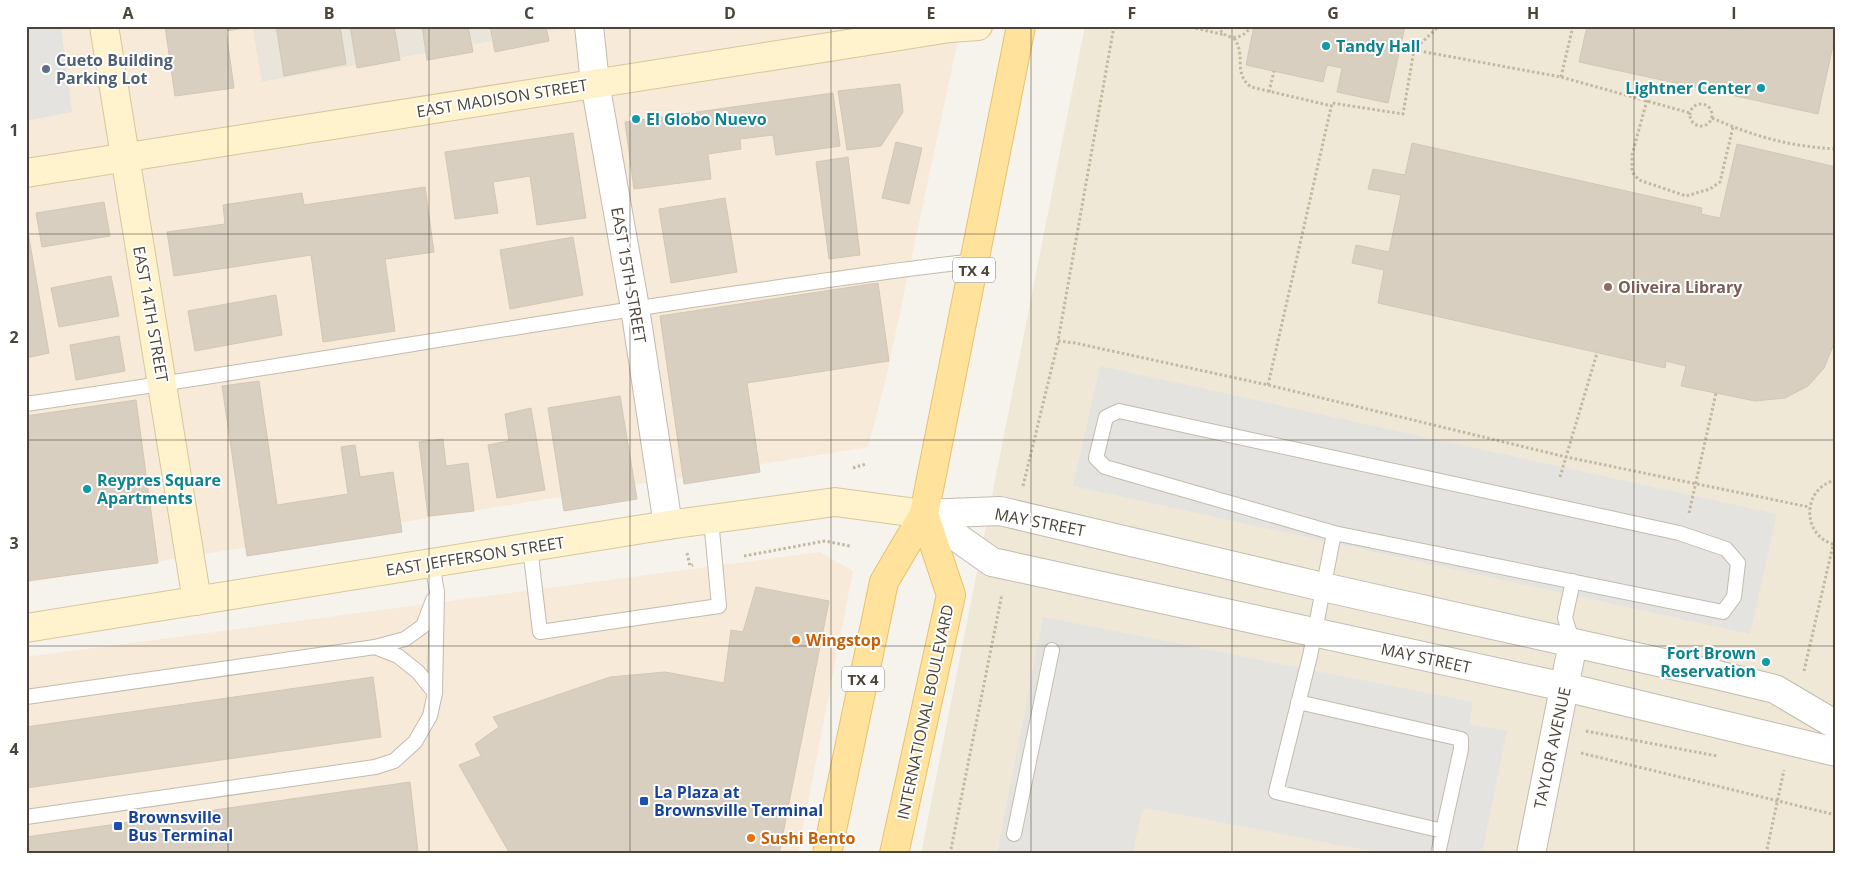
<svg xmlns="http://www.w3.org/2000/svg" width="1862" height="880" font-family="'Open Sans',sans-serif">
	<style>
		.residential { fill: #eae5da }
		.commercial { fill: #f7ead8 }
		.education { fill: #efe8d6 }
		.parking { fill: #e5e3e0 }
		.building { fill: #d8cfc1; stroke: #d3c7b4 }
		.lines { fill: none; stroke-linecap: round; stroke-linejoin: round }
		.lane-casing { stroke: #c2bbae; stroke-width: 16 }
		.street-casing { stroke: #c2bbae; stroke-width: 30 }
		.secondary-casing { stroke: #d6c79b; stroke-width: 30 }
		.primary-casing { stroke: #e6c16a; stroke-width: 30 }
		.path { stroke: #c4b79f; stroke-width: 3; stroke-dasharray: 2.5 2.5; stroke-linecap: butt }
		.lane { stroke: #fff; stroke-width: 14 }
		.street { stroke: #fff; stroke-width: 28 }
		.secondary { stroke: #fff3cd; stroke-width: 28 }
		.primary { stroke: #ffe39c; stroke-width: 28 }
		.grid { fill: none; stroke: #4b4439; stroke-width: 1; stroke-opacity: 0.55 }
		.culture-dot { fill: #0f9aa8; stroke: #fff; stroke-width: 2 }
		.service-dot { fill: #5c6f8a; stroke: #fff; stroke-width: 2 }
		.education-dot { fill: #8d6e63; stroke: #fff; stroke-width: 2 }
		.food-dot { fill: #e8710a; stroke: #fff; stroke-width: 2 }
		.transit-dot { fill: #1a4fb4; stroke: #fff; stroke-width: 2 }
		.labels { text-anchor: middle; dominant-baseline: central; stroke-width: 4; stroke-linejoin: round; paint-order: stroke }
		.shield { fill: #fff; stroke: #817c74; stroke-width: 1 }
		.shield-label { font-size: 15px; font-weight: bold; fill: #4b4439 }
		.culture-label { font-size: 16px; font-weight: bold; fill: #0d838f; stroke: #fff; text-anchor: start }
		.service-label { font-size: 16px; font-weight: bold; fill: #4e5e75; stroke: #fff; text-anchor: start }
		.street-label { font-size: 16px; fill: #4b4439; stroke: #fff }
		.education-label { font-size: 16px; font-weight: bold; fill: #785e54; stroke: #fff; text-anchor: start }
		.food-label { font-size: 16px; font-weight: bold; fill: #c56008; stroke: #fff; text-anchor: start }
		.transit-label { font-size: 16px; font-weight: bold; fill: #164399; stroke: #fff; text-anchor: start }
		.neatline { fill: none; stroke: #4b4439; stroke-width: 2 }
		.grid-label { font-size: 16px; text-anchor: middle; font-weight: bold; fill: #4b4439 }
	</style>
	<rect width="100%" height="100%" fill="#f6f3ec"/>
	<path class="residential" d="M 252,26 L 579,26 L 261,82 Z"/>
	<path class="commercial" d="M 26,26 L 252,26 L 262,82 L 579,26 L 961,26 L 886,378 L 868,447 L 26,583 Z
		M 820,552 L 853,571 L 798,854 L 26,854 L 26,657 Z"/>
	<path class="education" d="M 1085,26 L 1836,26 L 1836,854 L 921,854 Z"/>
	<path class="parking" d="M 26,26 L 61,26 L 72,112 L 26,121 Z
		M 1100,366 L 1777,514 L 1750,634 L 1073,486 Z
		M 1043,617 L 1473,702 L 1469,724 L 1507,731 L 1482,854 L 1387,854 L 1146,808 L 1142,810 L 1133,854 L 997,854 Z"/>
	<path class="building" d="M 165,26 L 257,26 L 226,31 L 234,88 L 175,96 Z
		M 276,26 L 340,26 L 346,64 L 284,76 Z
		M 350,26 L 394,26 L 400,60 L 357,68 Z
		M 422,26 L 468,26 L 473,52 L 427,60 Z
		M 490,26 L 546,26 L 549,41 L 495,52 Z
		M 1254,26 L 1405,26 L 1388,103 L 1337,92 L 1342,68 L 1327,65 L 1323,82 L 1246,65 Z
		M 1587,26 L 1836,26 L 1836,32 L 1818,114 L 1579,62 Z
		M 900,84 L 903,112 L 881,146 L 847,150 L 838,91 Z
		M 833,93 L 840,146 L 776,155 L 773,135 L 740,139 L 741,149 L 708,154 L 711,179 L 634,189 L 625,122 Z
		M 573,133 L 586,218 L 537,225 L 530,176 L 493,182 L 498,213 L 455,219 L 445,152 Z
		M 896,142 L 922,148 L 909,204 L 882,198 Z
		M 1412,143 L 1702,208 L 1701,214 L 1720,218 L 1737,144 L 1836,167 L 1836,333 L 1833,346 L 1824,368 L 1808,386 L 1785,398 L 1755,401 L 1681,386 L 1686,366 L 1666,361 L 1665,368 L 1378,303 L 1384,270 L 1352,263 L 1356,245 L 1389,252 L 1401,195 L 1368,189 L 1373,169 L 1405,175 Z
		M 848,157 L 860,255 L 829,259 L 816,162 Z
		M 425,187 L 434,252 L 385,259 L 395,331 L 323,342 L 311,255 L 174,276 L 167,232 L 225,224 L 223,205 L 302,193 L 304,205 Z
		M 725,198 L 737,272 L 671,283 L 659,209 Z
		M 104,202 L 110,236 L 42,247 L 36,213 Z
		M 28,232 L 49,353 L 26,358 L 26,233 Z
		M 573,237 L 583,295 L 510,309 L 500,250 Z
		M 111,276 L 119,316 L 59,327 L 51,288 Z
		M 878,283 L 889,361 L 747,383 L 760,472 L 684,484 L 660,316 Z
		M 276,295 L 282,335 L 195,351 L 188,311 Z
		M 119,336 L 125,371 L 76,380 L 70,345 Z
		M 259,381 L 277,505 L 348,494 L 341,447 L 355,445 L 360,477 L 393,472 L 402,532 L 247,556 L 222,386 Z
		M 620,396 L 637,499 L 564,511 L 548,408 Z
		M 136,400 L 158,563 L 26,581 L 26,416 Z
		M 531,408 L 545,490 L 497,498 L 488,445 L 509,441 L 505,414 Z
		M 443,439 L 446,466 L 468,463 L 474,511 L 428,516 L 419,442 Z
		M 756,587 L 829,601 L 779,854 L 510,854 L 459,765 L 481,756 L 475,744 L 499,727 L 493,717 L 610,677 L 665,672 L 724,683 L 731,630 L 743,632 Z
		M 373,677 L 381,737 L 26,788 L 26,727 Z
		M 410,782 L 418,852 L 408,854 L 26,854 L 26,837 Z"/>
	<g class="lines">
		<g class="lane-casing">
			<path id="lane" d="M 26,404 C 267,370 506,327 746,292 C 823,281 899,269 976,261
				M 530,547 L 540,632 L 719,606 L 711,519
				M 1573,581 L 1565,618 L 1573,643
				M 375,647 L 398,656 L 418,672 L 435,693
				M 26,697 L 375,647 L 405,639 L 423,626 L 433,600
				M 1298,702 L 1461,739 L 1461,749 L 1443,831 L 1276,792 L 1310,656 L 1334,533 L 1723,612 L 1734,597 L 1738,563 L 1726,549 L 1679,533 L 1119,411 L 1106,417 L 1096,458 L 1105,467 L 1334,533
				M 26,817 L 375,767 L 394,761 L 415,742 L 430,716 L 435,693 L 437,592 L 432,563
				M 1014,834 L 1052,650
				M 1438,854 L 1443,831"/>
		</g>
		<g class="street-casing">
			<path id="street" d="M 589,26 L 595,83 L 635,308 L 668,525
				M 924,514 L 992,562 L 1565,687 L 1836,752
				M 924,514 L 1000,511 L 1323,587 L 1717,675 L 1775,689 L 1836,725
				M 1531,854 L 1573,643"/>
		</g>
		<g class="secondary-casing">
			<path id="secondary" d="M 104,26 L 197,601
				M 26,173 L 950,28 L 978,26
				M 26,628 L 668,525 L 835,502 L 924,514"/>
		</g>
		<g class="primary-casing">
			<path id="primary" d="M 827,854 L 884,582 L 924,514 L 1021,26
				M 894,854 L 951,595 L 924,514"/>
		</g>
		<path class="path" d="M 1114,26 L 1058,341 L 1075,343 L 1268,385 L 1566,457 L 1809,507
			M 1186,26 L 1225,35
			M 1218,26 C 1225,42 1244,40 1251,26
			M 1234,38 C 1247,56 1232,72 1251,87 L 1332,106
			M 1414,50 L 1561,77 L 1690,113
			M 1561,77 L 1573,26
			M 1269,92 L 1274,71
			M 1647,100 L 1632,155 L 1632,172 L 1639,180 L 1686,196 L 1710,189 L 1720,182 L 1733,127
			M1690 115a11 11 0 1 1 22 0a11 11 0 1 1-22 0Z
			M 1712,118 C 1756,137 1788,146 1836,149
			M 1268,385 L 1332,103 L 1403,114 L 1414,50 L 1439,26
			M 853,468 L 866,464
			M 1560,477 L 1597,353
			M 1836,480 C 1801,488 1801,537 1836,545
			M 1023,486 L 1058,342
			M 1689,513 L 1716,393
			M 687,553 L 690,566 L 693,565
			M 744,556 L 825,541 L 850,546
			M 1804,671 L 1833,545
			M 1586,731 L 1717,756
			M 1581,753 L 1836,815
			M 950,854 L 1002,594
			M 1766,854 L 1784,770"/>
		<use href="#lane" class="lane"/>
		<use href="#street" class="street"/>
		<use href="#secondary" class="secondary"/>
		<use href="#primary" class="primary"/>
	</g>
	<path class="grid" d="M 228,26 L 228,854M 429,26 L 429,854M 630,26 L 630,854M 831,26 L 831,854M 1031,26 L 1031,854M 1232,26 L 1232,854M 1433,26 L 1433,854M 1634,26 L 1634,854M 26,234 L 1836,234M 26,440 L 1836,440M 26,646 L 1836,646"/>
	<g class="culture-dot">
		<circle cx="1326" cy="46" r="5"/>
		<circle cx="1761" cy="88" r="5"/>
		<circle cx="636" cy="119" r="5"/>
		<circle cx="87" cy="489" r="5"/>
		<circle cx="1766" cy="662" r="5"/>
	</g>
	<circle class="service-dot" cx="46" cy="69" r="5"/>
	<circle class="education-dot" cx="1608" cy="287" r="5"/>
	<g class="food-dot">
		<circle cx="796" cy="640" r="5"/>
		<circle cx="751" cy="838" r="5"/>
	</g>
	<g class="transit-dot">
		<rect x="639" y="796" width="10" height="10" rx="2.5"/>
		<rect x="113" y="821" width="10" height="10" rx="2.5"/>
	</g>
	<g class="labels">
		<g class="shield">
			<rect x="953" y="257.5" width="42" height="25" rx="4"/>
			<rect x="842" y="666.5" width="42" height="25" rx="4"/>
		</g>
		<g class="shield-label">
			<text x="974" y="270">TX 4</text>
			<text x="863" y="679">TX 4</text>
		</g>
		<g class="culture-label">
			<text x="1336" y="46">Tandy Hall</text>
			<text x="1751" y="88" text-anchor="end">Lightner Center</text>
			<text x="646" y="119">El Globo Nuevo</text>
			<text x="97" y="480">Reypres Square<tspan x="97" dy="18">Apartments</tspan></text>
			<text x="1756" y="653" text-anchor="end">Fort Brown<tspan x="1756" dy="18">Reservation</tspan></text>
		</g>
		<g class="service-label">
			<text x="56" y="60">Cueto Building<tspan x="56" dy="18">Parking Lot</tspan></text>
		</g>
		<g class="street-label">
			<text transform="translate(502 98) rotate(-9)">EAST MADISON STREET</text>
			<text transform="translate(629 275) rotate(80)">EAST 15TH STREET</text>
			<text transform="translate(151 314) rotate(80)">EAST 14TH STREET</text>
			<text transform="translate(1040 522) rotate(11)">MAY STREET</text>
			<text transform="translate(475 556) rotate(-9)">EAST JEFFERSON STREET</text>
			<text transform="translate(1426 658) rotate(12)">MAY STREET</text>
			<text transform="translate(925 712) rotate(-78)">INTERNATIONAL BOULEVARD</text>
			<text transform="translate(1552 748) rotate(-78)">TAYLOR AVENUE</text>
		</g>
		<g class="education-label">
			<text x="1618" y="287">Oliveira Library</text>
		</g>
		<g class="food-label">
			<text x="806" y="640">Wingstop</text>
			<text x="761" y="838">Sushi Bento</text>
		</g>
		<g class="transit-label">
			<text x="654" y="792">La Plaza at<tspan x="654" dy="18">Brownsville Terminal</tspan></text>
			<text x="128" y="817">Brownsville<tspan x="128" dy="18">Bus Terminal</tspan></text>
		</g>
	</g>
	<rect width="1862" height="880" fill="none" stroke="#ffffff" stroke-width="55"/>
	<rect x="28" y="28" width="1806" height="824" class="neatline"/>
	<g class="grid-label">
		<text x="128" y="19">A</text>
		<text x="329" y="19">B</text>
		<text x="529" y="19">C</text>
		<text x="730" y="19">D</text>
		<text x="931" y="19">E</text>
		<text x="1132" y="19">F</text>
		<text x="1333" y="19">G</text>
		<text x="1533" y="19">H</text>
		<text x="1734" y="19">I</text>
		<text x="14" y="136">1</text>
		<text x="14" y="343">2</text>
		<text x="14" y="549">3</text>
		<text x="14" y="755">4</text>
	</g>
</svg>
